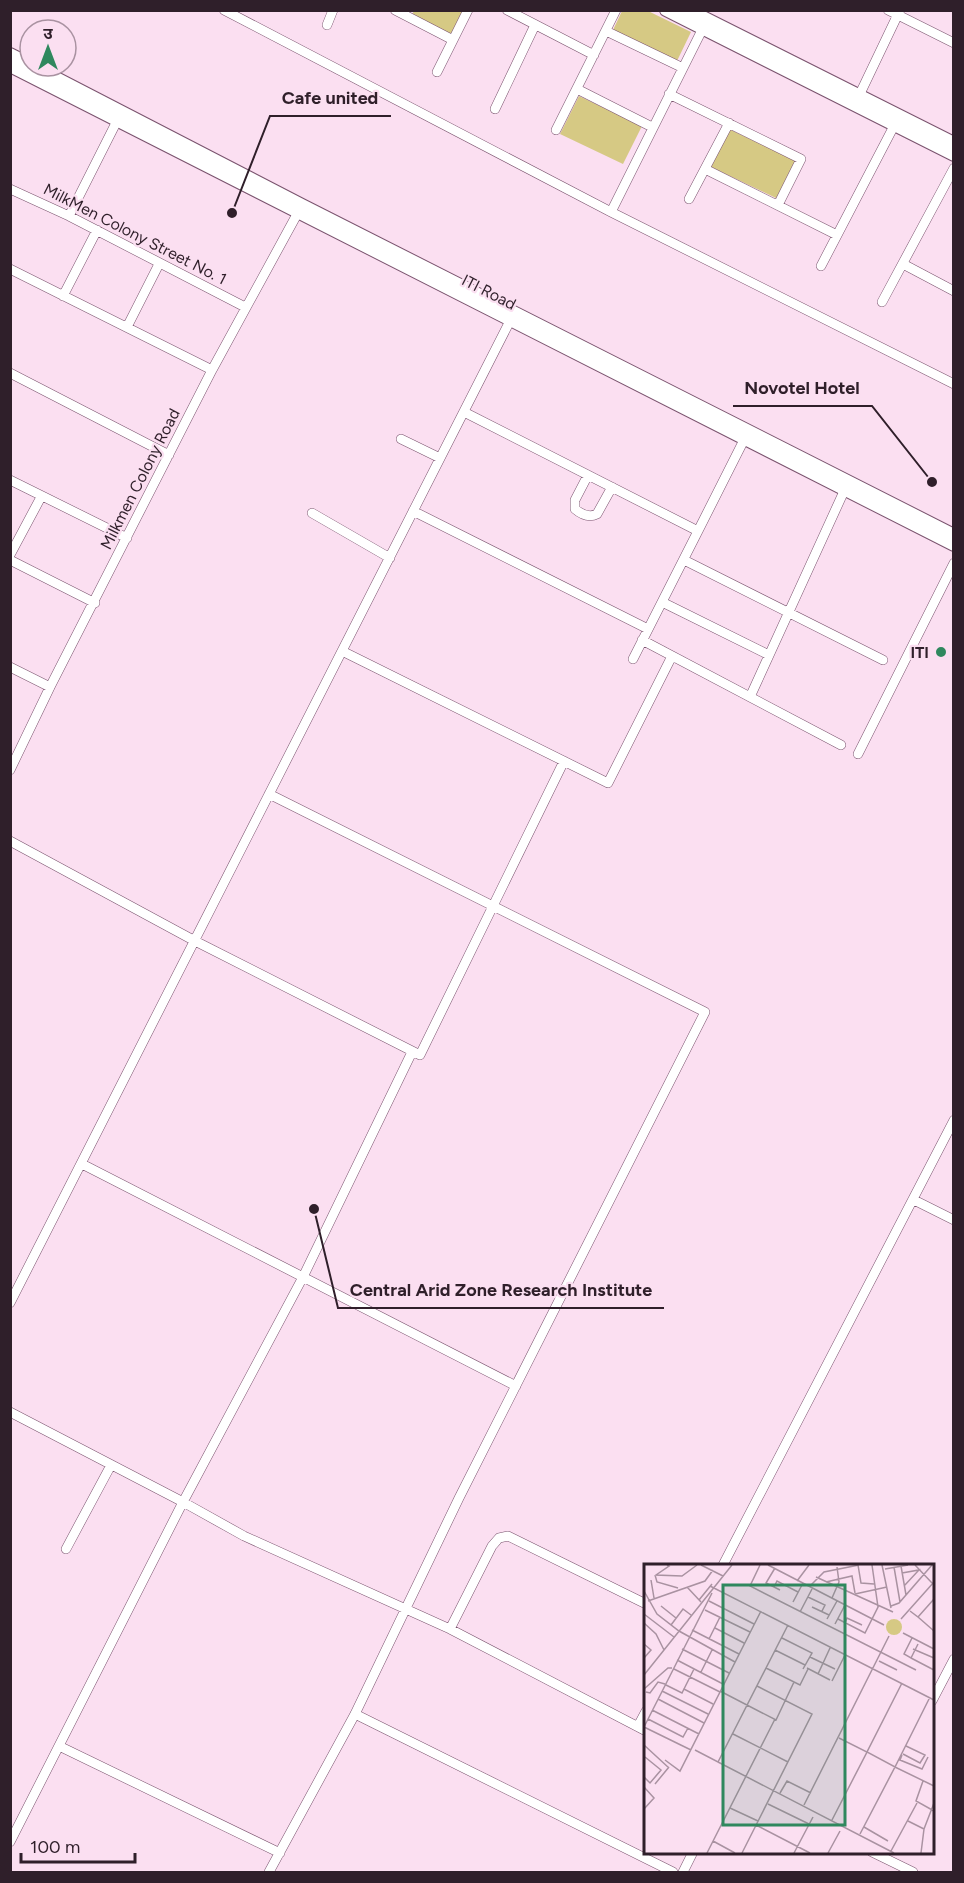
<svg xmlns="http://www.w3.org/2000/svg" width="964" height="1883" font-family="Figtree,'Noto Sans Devanagari',sans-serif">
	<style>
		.green { fill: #d6c984 }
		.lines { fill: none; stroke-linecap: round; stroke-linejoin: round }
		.minor-casing { stroke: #7a536e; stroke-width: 10 }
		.tertiary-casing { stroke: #7a536e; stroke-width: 14 }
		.minor { stroke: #fff; stroke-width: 9 }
		.tertiary { stroke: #fff; stroke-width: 12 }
		.poi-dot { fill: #2f885e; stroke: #fbdff1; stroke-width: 2 }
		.labels { text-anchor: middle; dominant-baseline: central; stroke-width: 4.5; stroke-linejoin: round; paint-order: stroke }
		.street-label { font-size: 16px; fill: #2f1f2a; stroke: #fbdff1 }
		.poi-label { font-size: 16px; font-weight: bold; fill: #2f1f2a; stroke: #fbdff1; text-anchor: end }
		.inset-road { fill: none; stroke: #a992a1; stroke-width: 1.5 }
		.view { fill: #2f885e; fill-opacity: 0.15; stroke: #2f885e; stroke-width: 3 }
		.inset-edge { fill: none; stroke: #2f1f2a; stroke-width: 3 }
		.leader { fill: none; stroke: #2f1f2a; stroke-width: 2 }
		.callout-dot { fill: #2f1f2a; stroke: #fbdff1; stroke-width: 2 }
		.callout-label { font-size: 18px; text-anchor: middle; font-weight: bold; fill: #2f1f2a; stroke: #fbdff1; stroke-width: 4.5; stroke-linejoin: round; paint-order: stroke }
	</style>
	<rect width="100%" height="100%" fill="#fbdff1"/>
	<path class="green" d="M 646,10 L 691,32 L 677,61 L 613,30 L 622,11 Z
		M 414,11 L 464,11 L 452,35 L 411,16 Z
		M 579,96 L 642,126 L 623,164 L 560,134 Z
		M 729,129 L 796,161 L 778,199 L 711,167 Z"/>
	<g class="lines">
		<g class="minor-casing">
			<path id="minor" d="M 224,10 L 611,212 L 954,384
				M 395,10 L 453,40
				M 507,10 L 594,55
				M 888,10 L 954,43
				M 327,25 L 333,10
				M 606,31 L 681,67
				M 437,72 L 468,10
				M 577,89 L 652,127
				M 669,94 L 801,159 L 778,205
				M 857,100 L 900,10
				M 495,109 L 535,25
				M 556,130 L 616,10
				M 705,169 L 837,235
				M 10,189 L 69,216 L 245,307
				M 689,199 L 729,123
				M 611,212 L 703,28
				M 69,216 L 119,117
				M 903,264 L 954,291
				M 821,266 L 895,124
				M 10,269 L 212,370
				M 63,296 L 97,230
				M 882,302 L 954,168
				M 127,327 L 159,264
				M 10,373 L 169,455
				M 464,412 L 698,531 L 633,659
				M 401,439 L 440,458
				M 588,475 L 575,500 L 575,509 C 582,515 589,518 597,514 L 612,487
				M 10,480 L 127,538
				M 413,511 L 648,629
				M 312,513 L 390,558
				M 698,531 L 747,434
				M 10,555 L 41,497
				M 10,560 L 95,603
				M 684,560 L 883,660
				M 662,602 L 769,655
				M 642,640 L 841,745
				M 342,651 L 608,783 L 672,656
				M 10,667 L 50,687
				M 750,697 L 845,489
				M 858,754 L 954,563
				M 10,770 L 50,687 L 212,370 L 301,207
				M 269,794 L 705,1012 L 459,1498 L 355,1714 L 269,1872
				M 10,841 L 195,941 L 420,1055 L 564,761
				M 82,1164 L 516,1386
				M 914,1200 L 954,1220
				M 10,1303 L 513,315
				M 10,1412 L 183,1502 L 244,1536 L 450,1629 L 646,1731
				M 66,1549 L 111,1465
				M 723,1565 L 954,1120
				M 450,1629 L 492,1546 L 499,1538 L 508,1536 L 646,1604
				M 932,1701 L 954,1659
				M 355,1714 L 673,1872
				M 638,1726 L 646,1711
				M 59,1746 L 280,1853
				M 10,1842 L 183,1502 L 303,1277 L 412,1052
				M 872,1852 L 913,1872
				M 683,1872 L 693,1852"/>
		</g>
		<g class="tertiary-casing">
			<path id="tertiary" d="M 666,10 L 954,155
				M 689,10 L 954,143
				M 10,54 L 30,64
				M 10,66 L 954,545
				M 33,66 L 302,205 L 954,535"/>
		</g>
		<use href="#minor" class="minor"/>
		<use href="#tertiary" class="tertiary"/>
	</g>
	<circle class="poi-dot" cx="941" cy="652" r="6"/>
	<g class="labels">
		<g class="street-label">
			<text transform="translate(135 234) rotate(27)">MilkMen Colony Street No. 1</text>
			<text transform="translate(489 292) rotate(27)">ITI Road</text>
			<text transform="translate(140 479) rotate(-63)">Milkmen Colony Road</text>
		</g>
		<g class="poi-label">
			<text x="929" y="652">ITI</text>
		</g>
	</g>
	<g transform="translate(644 1564)">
		<rect width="290" height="290" fill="#fbdff1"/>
		<path d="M242 63a8 8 0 1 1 16 0a8 8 0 1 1-16 0Z" fill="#d6c984"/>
		<path class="inset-road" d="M 23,1 L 25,2 L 12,11 L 38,12 L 53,1M 57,1 L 79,12M 116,1 L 106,22 L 272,106M 124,1 L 240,61M 214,1 L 217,19 L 230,20M 238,1 L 247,44M 271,1 L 288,19M 257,2 L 262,31M 250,3 L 256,38M 131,4 L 122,19 L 136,26M 241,5 L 264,1M 258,9 L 275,6 L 260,22M 11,11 L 13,18 L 34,24M 172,13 L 249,48M 7,16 L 10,34M 153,17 L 165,1M 182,18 L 208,12 L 211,29M 66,22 L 290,136M 43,23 L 57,38M 130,23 L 133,17 L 154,28M 165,23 L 180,8 L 215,1M 0,27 L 13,50 L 35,67 L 91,98M 211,30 L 243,23M 164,33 L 181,41 L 178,47M 188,34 L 195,18 L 193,3M 55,36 L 68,20M 4,37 L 61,17 L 69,6M 65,37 L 110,60M 149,38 L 159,19M 17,42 L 32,54M 247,42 L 255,39 L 288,1M 168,43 L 185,51M 61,46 L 106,68M 266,47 L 274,53 L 290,35M 156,48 L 168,25M 0,50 L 30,73M 274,53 L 290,67M 183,55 L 193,37M 194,55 L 221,69 L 234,43 L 228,1M 257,55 L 290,18M 0,59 L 12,70 L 20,86M 201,59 L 203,54 L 218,61M 191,60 L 201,41M 27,61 L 39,45 L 47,51M 71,64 L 100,79M 48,66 L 95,90M 259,69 L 290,85M 138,74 L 168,89 L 159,105M 268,74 L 260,90 L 267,94 L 274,80M 65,75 L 76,53M 0,80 L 7,86 L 0,94M 38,85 L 85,109M 269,85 L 290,94M 131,86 L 161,101M 166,93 L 191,105M 267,94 L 290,106M 33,96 L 79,120M 235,97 L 253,106M 122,104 L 156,121 L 164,105M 163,104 L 186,116M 30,105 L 76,128M 57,108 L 68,86M 174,110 L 186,84M 0,111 L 88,1M 188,117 L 201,91M 258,119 L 223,188 L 251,203 L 286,133M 22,121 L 38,129 L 40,125 L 69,140M 0,125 L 24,104 L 28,104M 40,125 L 50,105M 18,127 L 64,150M 76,127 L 132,156 L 150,118M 2,128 L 6,129 L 14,118 L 21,120M 14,135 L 60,159M 8,146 L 55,170M 4,155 L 39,173 L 44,164M 0,163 L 68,29M 0,163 L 47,186M 89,170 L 144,198M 0,181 L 25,204M 51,186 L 74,198 L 144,61M 259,190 L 276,199 L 281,191 L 262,182M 258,191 L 256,196 L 278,205 L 284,193M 21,196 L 36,207 L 117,47M 74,198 L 250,289M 0,213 L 6,219 L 17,206 L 1,193M 279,217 L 272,237 L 290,247M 11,220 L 25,203M 0,223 L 10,234 L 0,245M 136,229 L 143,217 L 167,229M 124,240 L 165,260M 160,241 L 245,72M 86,244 L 114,257M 188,256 L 223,188 L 195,174M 264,257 L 280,265 L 277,289M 112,261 L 166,289M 220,263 L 244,277M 280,265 L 290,239M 216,270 L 251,203 L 290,222M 69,277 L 91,289M 247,287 L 273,239M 63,289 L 131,155M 98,289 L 168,150 L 113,122M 150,289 L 169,253M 184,289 L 196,267"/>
		<path class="view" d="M 79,21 L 201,21 L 201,261 L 79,261 Z"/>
		<rect width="290" height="290" class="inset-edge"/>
	</g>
	<path class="leader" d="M232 213L270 116H391M932 482L872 406H733M314 1209L338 1308H664"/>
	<g class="callout-dot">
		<circle cx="232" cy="213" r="6"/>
		<circle cx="932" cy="482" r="6"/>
		<circle cx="314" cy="1209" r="6"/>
	</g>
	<g class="callout-label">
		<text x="330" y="104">Cafe united</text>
		<text x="802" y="394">Novotel Hotel</text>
		<text x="501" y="1296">Central Arid Zone Research Institute</text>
	</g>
	<rect width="964" height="1883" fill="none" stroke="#2f1f2a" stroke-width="24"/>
	<g transform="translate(48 48)"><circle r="28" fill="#fbdff1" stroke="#a992a1" stroke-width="1.5"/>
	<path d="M0-4.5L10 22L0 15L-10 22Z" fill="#2f885e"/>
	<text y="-9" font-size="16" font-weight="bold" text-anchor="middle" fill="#2f1f2a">उ</text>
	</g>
	<path d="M21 1853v9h114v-9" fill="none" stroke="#2f1f2a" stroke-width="3"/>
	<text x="30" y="1853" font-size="18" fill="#2f1f2a" stroke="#fbdff1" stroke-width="4.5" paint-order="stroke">100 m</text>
</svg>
